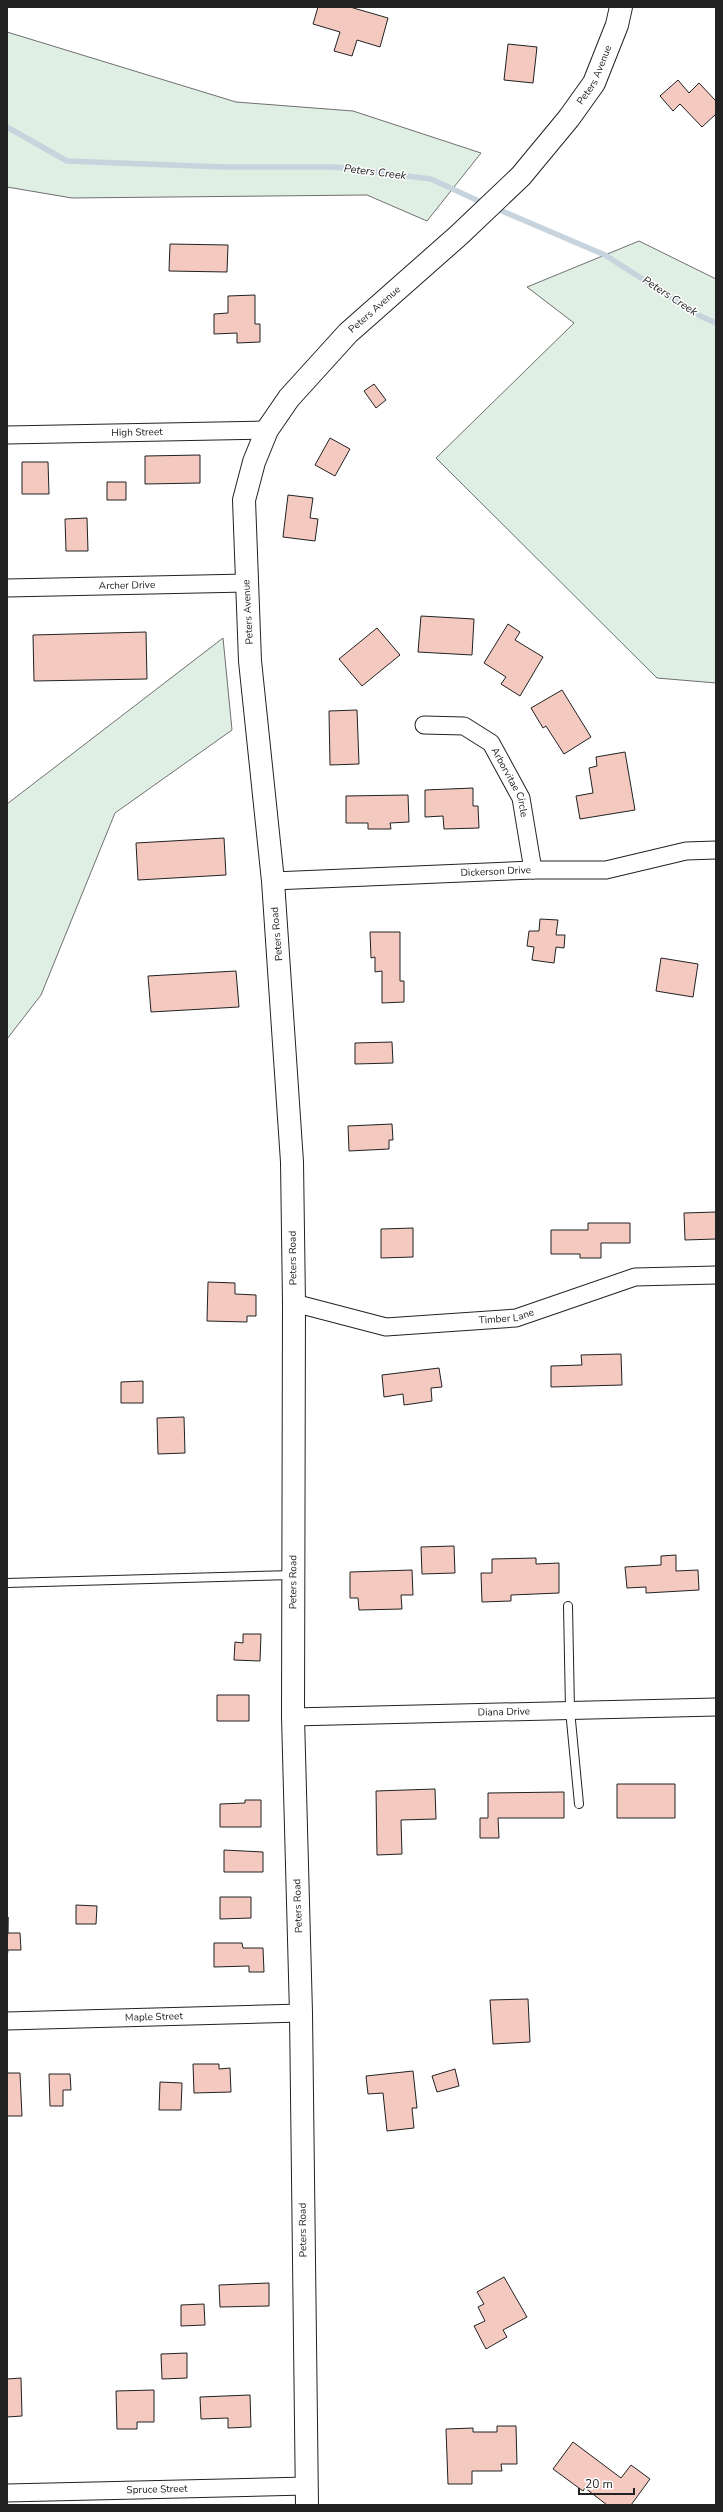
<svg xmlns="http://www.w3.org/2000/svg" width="723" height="2512" font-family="'Nunito Sans',sans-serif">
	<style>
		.green { fill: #e0efe3; stroke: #6f6f6f }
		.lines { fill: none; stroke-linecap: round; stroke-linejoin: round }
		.stream { stroke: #c7d3dd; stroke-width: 5.5 }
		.building { fill: #f3c9c0; stroke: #222 }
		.lane-casing { stroke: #222; stroke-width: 10 }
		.street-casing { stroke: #222; stroke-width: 19 }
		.secondary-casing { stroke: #222; stroke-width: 24 }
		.lane { stroke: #fff; stroke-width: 8 }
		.street { stroke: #fff; stroke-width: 17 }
		.secondary { stroke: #fff; stroke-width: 22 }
		.labels { text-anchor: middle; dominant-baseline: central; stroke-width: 3; stroke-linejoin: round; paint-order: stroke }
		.street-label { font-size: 10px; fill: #222; stroke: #fff }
		.water-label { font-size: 11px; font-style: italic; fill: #222; stroke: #fff }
	</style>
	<rect width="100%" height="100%" fill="#fff"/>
	<path class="green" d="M 7,32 L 236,102 L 353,111 L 481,153 L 427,221 L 367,195 L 72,198 L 7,187 Z
		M 639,241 L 716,279 L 716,683 L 657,678 L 436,458 L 574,323 L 527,287 Z
		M 223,638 L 232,730 L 115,813 L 41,995 L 7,1039 L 7,804 Z"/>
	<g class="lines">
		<path class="stream" d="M 7,127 L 67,161 L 223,167 L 335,167 L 431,179 L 485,204
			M 495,208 L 605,255 L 700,316 L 716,323"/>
	</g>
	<path class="building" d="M 318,7 L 350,7 L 388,18 L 380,47 L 357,40 L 352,56 L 334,51 L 340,32 L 313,24 Z
		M 508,44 L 537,47 L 533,83 L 504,80 Z
		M 678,80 L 689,93 L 699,83 L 716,101 L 716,114 L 702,127 L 680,104 L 673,111 L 660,96 Z
		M 170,244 L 228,245 L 227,272 L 169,271 Z
		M 255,295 L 255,324 L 260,324 L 260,342 L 237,343 L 237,333 L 214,334 L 214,314 L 228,313 L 228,296 Z
		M 374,384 L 386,400 L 376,408 L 364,391 Z
		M 330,438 L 350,449 L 335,476 L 315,465 Z
		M 200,455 L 200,483 L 145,484 L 145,456 Z
		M 22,462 L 48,462 L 49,494 L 22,494 Z
		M 107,482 L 126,482 L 126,500 L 107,500 Z
		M 288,495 L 313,498 L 310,518 L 318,519 L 315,541 L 283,537 Z
		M 87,518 L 88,551 L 66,551 L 65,519 Z
		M 421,616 L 474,619 L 472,655 L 418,652 Z
		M 508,624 L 520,632 L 515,640 L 543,657 L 520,696 L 501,684 L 506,677 L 484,663 Z
		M 377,628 L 400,655 L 362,686 L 339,659 Z
		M 146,632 L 147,679 L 34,681 L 33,635 Z
		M 562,690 L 591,737 L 564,754 L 546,726 L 543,728 L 531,708 Z
		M 357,710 L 359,764 L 330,765 L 329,711 Z
		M 625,752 L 635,810 L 580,819 L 576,796 L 593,793 L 589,768 L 597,766 L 596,757 Z
		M 473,788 L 473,806 L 478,806 L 479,828 L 444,829 L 443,816 L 425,817 L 425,790 Z
		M 408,795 L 409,822 L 390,823 L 391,829 L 368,829 L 368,823 L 346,823 L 346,796 Z
		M 224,838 L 226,875 L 138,880 L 136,843 Z
		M 540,919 L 558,920 L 556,935 L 565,935 L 564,948 L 556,947 L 554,963 L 532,960 L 534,947 L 527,946 L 529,931 L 539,931 Z
		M 370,932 L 400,932 L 400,981 L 404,981 L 404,1002 L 382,1003 L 382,971 L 375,972 L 375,957 L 371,958 Z
		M 661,958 L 698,964 L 693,997 L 656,991 Z
		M 236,971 L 239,1007 L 151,1012 L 148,976 Z
		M 392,1042 L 393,1063 L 355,1064 L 355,1043 Z
		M 392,1124 L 393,1140 L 389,1140 L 389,1149 L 349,1151 L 348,1126 Z
		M 716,1212 L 716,1239 L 685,1240 L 684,1213 Z
		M 588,1223 L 630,1223 L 630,1243 L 601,1243 L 601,1258 L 580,1258 L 580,1254 L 551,1254 L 551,1230 L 588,1230 Z
		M 413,1228 L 413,1257 L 381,1258 L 381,1229 Z
		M 208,1282 L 235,1283 L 235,1294 L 256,1295 L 256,1316 L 247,1316 L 247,1322 L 207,1321 Z
		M 621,1354 L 622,1385 L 551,1387 L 551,1366 L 582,1365 L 581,1355 Z
		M 439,1368 L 442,1387 L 431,1388 L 432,1401 L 404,1405 L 403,1394 L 384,1397 L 382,1375 Z
		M 143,1381 L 143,1403 L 121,1403 L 121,1382 Z
		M 184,1417 L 185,1453 L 158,1454 L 157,1418 Z
		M 454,1546 L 455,1573 L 422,1574 L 421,1547 Z
		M 676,1555 L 676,1571 L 698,1570 L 699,1590 L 646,1593 L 646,1587 L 627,1588 L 625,1567 L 661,1565 L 661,1556 Z
		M 536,1558 L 536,1564 L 559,1563 L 559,1593 L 511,1595 L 511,1601 L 482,1602 L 481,1573 L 492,1573 L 492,1559 Z
		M 412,1570 L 413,1595 L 401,1595 L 402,1609 L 359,1610 L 358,1598 L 350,1598 L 350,1572 Z
		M 243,1634 L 261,1634 L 260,1661 L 234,1660 L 235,1642 L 243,1643 Z
		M 217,1695 L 249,1695 L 249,1721 L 217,1721 Z
		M 617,1784 L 675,1784 L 675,1818 L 617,1818 Z
		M 435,1789 L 436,1819 L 401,1820 L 402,1854 L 377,1855 L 376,1791 Z
		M 564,1792 L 564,1818 L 498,1818 L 499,1838 L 480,1838 L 480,1818 L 488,1818 L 488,1793 Z
		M 245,1800 L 261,1800 L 261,1827 L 220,1827 L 220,1804 L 245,1803 Z
		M 224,1850 L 263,1852 L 263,1872 L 224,1872 Z
		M 220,1897 L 251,1897 L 251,1918 L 220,1919 Z
		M 76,1905 L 97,1906 L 96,1924 L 76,1924 Z
		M 8,1917 L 8,1933 L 20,1933 L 21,1950 L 8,1950 L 7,1958 Z
		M 214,1943 L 242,1943 L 243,1948 L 263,1948 L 264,1972 L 249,1972 L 249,1966 L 214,1967 Z
		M 528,1999 L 530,2042 L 493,2044 L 490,2000 Z
		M 193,2064 L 219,2064 L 219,2069 L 230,2068 L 231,2092 L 194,2093 Z
		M 455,2069 L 459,2086 L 437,2092 L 432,2076 Z
		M 413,2071 L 417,2108 L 412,2108 L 414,2128 L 387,2131 L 383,2093 L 368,2094 L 366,2076 Z
		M 7,2073 L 20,2073 L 22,2116 L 7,2116 Z
		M 49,2074 L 70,2074 L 71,2090 L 63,2090 L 63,2106 L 50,2106 Z
		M 160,2082 L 182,2083 L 181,2110 L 159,2110 Z
		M 504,2277 L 527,2317 L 503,2330 L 507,2337 L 486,2349 L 474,2326 L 485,2321 L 478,2307 L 484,2304 L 477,2292 Z
		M 269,2283 L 269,2306 L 220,2307 L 219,2285 Z
		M 204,2304 L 205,2325 L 181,2326 L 181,2305 Z
		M 187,2353 L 187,2378 L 162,2379 L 161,2354 Z
		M 21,2378 L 22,2416 L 7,2417 L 7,2379 Z
		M 154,2390 L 154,2422 L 137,2422 L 137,2429 L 117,2429 L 116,2391 Z
		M 250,2395 L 251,2427 L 228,2428 L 228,2418 L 201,2419 L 200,2397 Z
		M 497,2426 L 516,2426 L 517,2464 L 501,2464 L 502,2471 L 472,2471 L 472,2484 L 448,2484 L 446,2429 L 473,2428 L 473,2432 L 497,2432 Z
		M 573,2442 L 621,2478 L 631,2465 L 650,2479 L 631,2505 L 607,2505 L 585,2488 L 583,2491 L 553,2469 Z"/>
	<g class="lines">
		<g class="lane-casing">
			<path id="lane" d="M 7,1583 L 293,1575
				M 568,1606 L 570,1710 L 579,1804"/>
		</g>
		<g class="street-casing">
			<g id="street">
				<path id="s1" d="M 7,435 L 267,430"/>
				<path id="s2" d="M 7,588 L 247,583"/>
				<path id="s3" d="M 424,725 L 464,726 L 491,743 L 521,798 L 533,870"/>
				<path id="s4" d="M 273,881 L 533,870 L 606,870 L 686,851 L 716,850"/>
				<path id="s5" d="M 294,1303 L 386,1327 L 516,1318 L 635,1277 L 716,1275"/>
				<path id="s6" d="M 293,1717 L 716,1707"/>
				<path id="s7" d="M 7,2021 L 301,2013"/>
				<path id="s8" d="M 7,2493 L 306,2486"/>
			</g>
		</g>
		<g class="secondary-casing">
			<g id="secondary">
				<path id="s9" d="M 307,2505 L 301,2013 L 293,1717 L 294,1303 L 292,1162 L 273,881 L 250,661 L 244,500 L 254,462 L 267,430 L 289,398 L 348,333 L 459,235 L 521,176 L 569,118 L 594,83 L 617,25 L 621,7"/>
			</g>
		</g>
		<use href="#lane" class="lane"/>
		<use href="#street" class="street"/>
		<use href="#secondary" class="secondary"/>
	</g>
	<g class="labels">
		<g class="street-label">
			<text stroke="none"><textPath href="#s9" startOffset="2567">Peters Avenue</textPath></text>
			<text stroke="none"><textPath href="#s9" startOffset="2243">Peters Avenue</textPath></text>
			<text stroke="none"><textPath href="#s1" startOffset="130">High Street</textPath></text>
			<text stroke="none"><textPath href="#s2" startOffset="120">Archer Drive</textPath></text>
			<text transform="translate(248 612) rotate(-93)">Peters Avenue</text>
			<text stroke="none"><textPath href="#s3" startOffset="116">Arborvitae Circle</textPath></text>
			<text stroke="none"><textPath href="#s4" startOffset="223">Dickerson Drive</textPath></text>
			<text transform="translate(277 934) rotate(-95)">Peters Road</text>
			<text transform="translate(293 1258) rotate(-91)">Peters Road</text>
			<text stroke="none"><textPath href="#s5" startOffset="216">Timber Lane</textPath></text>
			<text stroke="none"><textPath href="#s9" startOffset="923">Peters Road</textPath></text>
			<text stroke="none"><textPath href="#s6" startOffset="211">Diana Drive</textPath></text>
			<text transform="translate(298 1906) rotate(-92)">Peters Road</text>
			<text stroke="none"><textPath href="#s7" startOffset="147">Maple Street</textPath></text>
			<text transform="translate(303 2230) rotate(-91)">Peters Road</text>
			<text stroke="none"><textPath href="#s8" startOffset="150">Spruce Street</textPath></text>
		</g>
		<g class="water-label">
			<text transform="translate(375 172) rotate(7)">Peters Creek</text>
			<text transform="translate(670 296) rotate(33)">Peters Creek</text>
		</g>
	</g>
	<rect width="723" height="2512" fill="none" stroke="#222222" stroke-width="16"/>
	<path d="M579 2488v6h55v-6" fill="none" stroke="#222222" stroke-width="2"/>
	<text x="585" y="2488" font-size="12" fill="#222222" stroke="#ffffff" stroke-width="3" paint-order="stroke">20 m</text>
</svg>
